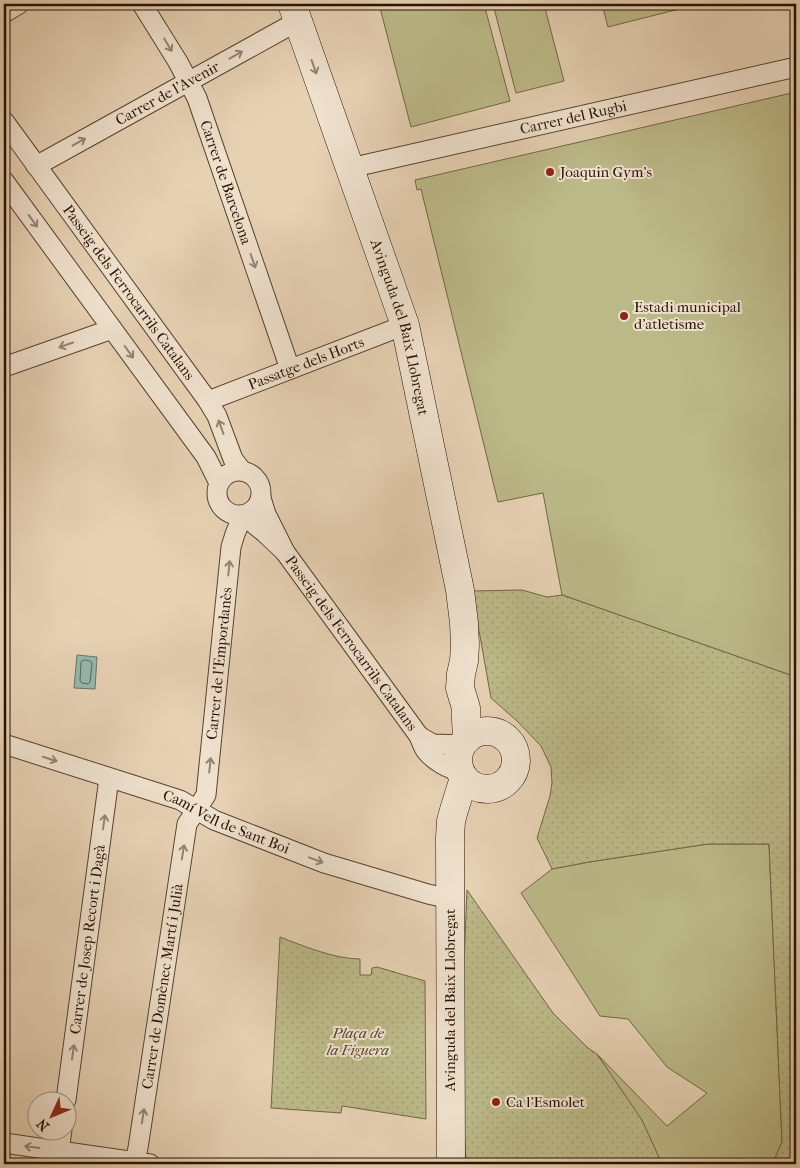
<svg xmlns="http://www.w3.org/2000/svg" width="800" height="1168" font-family="'IM FELL French Canon',serif">
	<style>
		.grass { fill: #bcb988; stroke: #726644 }
		.park { fill: url(#park-dots); stroke: #726644 }
		.water { fill: #96b7ae; stroke: #6a7569 }
		.lines { fill: none; stroke-linecap: round; stroke-linejoin: round }
		.shore { stroke: #5e6458; stroke-width: 1 }
		.minor-casing { stroke: #57422e; stroke-width: 21 }
		.secondary-casing { stroke: #271201; stroke-width: 29 }
		.minor { stroke: #efe1ce; stroke-width: 19 }
		.secondary { stroke: #efe1ce; stroke-width: 28 }
		.oneway { stroke: #958472 }
		.poi-dot { fill: #8f2418; stroke: #efe1ce; stroke-width: 2 }
		.labels { text-anchor: middle; dominant-baseline: central; stroke-width: 4; stroke-linejoin: round; paint-order: stroke }
		.street-label { font-size: 15px; fill: #271201; stroke: #efe1ce }
		.poi-label { font-size: 15px; fill: #271201; stroke: #efe1ce; text-anchor: start }
		.park-label { font-size: 15px; font-style: italic; fill: #54442a; stroke: #efe1ce }
	</style>
	<defs>
		<pattern id="park-dots" width="8" height="8" patternUnits="userSpaceOnUse" patternTransform="scale(1.25)"><rect width="8" height="8" fill="#bcb988"/><path d="M2 2h.1M6 6h.1" fill="none" stroke="#a29e74" stroke-width="1.8" stroke-linecap="round"/></pattern>
	</defs>
	<rect width="100%" height="100%" fill="#e6d1b3"/>
	<filter id="stains"><feTurbulence type="fractalNoise" baseFrequency=".004" numOctaves="4"/><feColorMatrix values="0 0 0 0 .2 0 0 0 0 .09 0 0 0 0 .02 0 0 0 .5 -.17"/></filter>
	<radialGradient id="worn" r=".72"><stop offset=".6" stop-color="#630" stop-opacity="0"/><stop offset="1" stop-color="#630" stop-opacity=".3"/></radialGradient>
	<path class="grass" d="M 379,4 L 484,4 L 510,101 L 411,127 Z
		M 493,4 L 544,4 L 564,81 L 516,93 Z
		M 602,4 L 699,4 L 608,27 Z
		M 796,92 L 796,677 L 562,595 L 543,493 L 498,502 L 421,189 L 417,190 L 415,180 Z
		M 708,844 L 769,844 L 782,1142 L 773,1163 L 774,1164 L 662,1164 L 641,1120 L 597,1054 L 667,1126 L 707,1093 L 667,1067 L 628,1019 L 600,1016 L 521,893 L 552,869 L 589,862 Z"/>
	<path class="park" d="M 522,590 L 547,597 L 562,595 L 796,677 L 796,1164 L 774,1164 L 773,1163 L 782,1142 L 769,844 L 708,844 L 589,862 L 552,869 L 537,838 L 550,796 L 552,783 L 551,767 L 541,746 L 517,721 L 491,698 L 472,591 Z
		M 467,890 L 553,1013 L 588,1048 L 597,1054 L 642,1120 L 662,1164 L 466,1164 L 460,1061 Z
		M 280,937 C 303,946 335,959 360,959 L 360,975 L 371,975 L 372,968 L 377,967 L 425,981 L 426,1119 L 342,1106 L 341,1113 L 271,1108 Z"/>
	<path class="water" d="M 77,655 L 97,657 L 95,689 L 74,688 Z"/>
	<g class="lines">
		<path class="shore" d="M 84,660 L 90,661 L 92,663 L 90,682 L 88,684 L 82,683 L 80,681 L 81,662 Z"/>
		<g class="minor-casing">
			<g id="minor">
				<path id="s1" d="M 142,4 L 178,62 L 197,98 L 290,369"/>
				<path d="M 4,13 L 19,4"/>
				<path id="s2" d="M 4,121 L 208,401 L 217,416 L 233,459 L 242,471"/>
				<path id="s3" d="M 36,166 L 298,21"/>
				<path id="s4" d="M 350,168 L 796,67"/>
				<path d="M 4,181 L 206,457 L 219,483"/>
				<path d="M 4,367 L 112,329"/>
				<path id="s5" d="M 208,401 L 405,325"/>
				<circle cx="239" cy="493" r="22"/>
				<path id="s6" d="M 261,498 L 266,514 L 285,552 L 419,736 C 421,741 423,747 426,751 C 434,761 448,769 460,771"/>
				<path d="M 419,736 L 433,744 L 463,745"/>
				<path id="s7" d="M 4,744 L 180,800 L 214,820 L 324,863 L 428,894 L 450,899"/>
				<path id="s8" d="M 66,1100 L 109,778"/>
				<path d="M 4,1143 L 150,1164"/>
				<path d="M 59,1151 L 62,1130"/>
				<path id="s9" d="M 134,1164 L 138,1148 L 187,824 L 206,795 L 231,547 L 235,534 L 243,515 L 265,533 L 285,552"/>
			</g>
		</g>
		<g class="secondary-casing">
			<g id="secondary">
				<path id="s10" d="M 292,4 L 405,325 L 460,590 L 464,623 L 465,645 L 464,661 L 461,674 L 460,688 L 466,708 L 466,719 L 467,739"/>
				<circle cx="487" cy="760" r="29"/>
				<path d="M 451,1164 L 450,837 L 451,821 L 454,810 L 464,778"/>
			</g>
		</g>
		<use href="#minor" class="minor"/>
		<use href="#secondary" class="secondary"/>
	</g>
	<defs><path id="oneway-shaft" d="M-6 0H5M1.5-3L5.5 0L1.5 3" fill="none" stroke-width="1.6" stroke-linecap="round" stroke-linejoin="round" transform="scale(1.25)"/></defs>
	<g class="oneway">
		<use href="#oneway-shaft" transform="translate(168 45) rotate(59)"/>
		<use href="#oneway-shaft" transform="translate(236 55) rotate(-29)"/>
		<use href="#oneway-shaft" transform="translate(314 67) rotate(71)"/>
		<use href="#oneway-shaft" transform="translate(79 142) rotate(-29)"/>
		<use href="#oneway-shaft" transform="translate(33 221) rotate(54)"/>
		<use href="#oneway-shaft" transform="translate(253 261) rotate(71)"/>
		<use href="#oneway-shaft" transform="translate(66 345) rotate(161)"/>
		<use href="#oneway-shaft" transform="translate(129 352) rotate(54)"/>
		<use href="#oneway-shaft" transform="translate(221 427) rotate(-110)"/>
		<use href="#oneway-shaft" transform="translate(229 568) rotate(-84)"/>
		<use href="#oneway-shaft" transform="translate(50 759) rotate(18)"/>
		<use href="#oneway-shaft" transform="translate(210 765) rotate(-84)"/>
		<use href="#oneway-shaft" transform="translate(104 822) rotate(-82)"/>
		<use href="#oneway-shaft" transform="translate(183 852) rotate(-81)"/>
		<use href="#oneway-shaft" transform="translate(316 860) rotate(21)"/>
		<use href="#oneway-shaft" transform="translate(73 1052) rotate(-82)"/>
		<use href="#oneway-shaft" transform="translate(143 1116) rotate(-81)"/>
		<use href="#oneway-shaft" transform="translate(32 1147) rotate(-172)"/>
	</g>
	<g class="poi-dot">
		<circle cx="550" cy="172" r="5"/>
		<circle cx="624" cy="316" r="5"/>
		<circle cx="496" cy="1102" r="5"/>
	</g>
	<g class="labels">
		<g class="street-label">
			<text stroke="none"><textPath href="#s3" startOffset="150">Carrer de l'Avenir</textPath></text>
			<text stroke="none"><textPath href="#s4" startOffset="229">Carrer del Rugbi</textPath></text>
			<text stroke="none"><textPath href="#s1" startOffset="198">Carrer de Barcelona</textPath></text>
			<text stroke="none"><textPath href="#s2" startOffset="212">Passeig dels Ferrocarrils Catalans</textPath></text>
			<text stroke="none"><textPath href="#s10" startOffset="341">Avinguda del Baix Llobregat</textPath></text>
			<text stroke="none"><textPath href="#s5" startOffset="105">Passatge dels Horts</textPath></text>
			<text stroke="none"><textPath href="#s6" startOffset="172">Passeig dels Ferrocarrils Catalans</textPath></text>
			<text stroke="none"><textPath href="#s9" startOffset="511">Carrer de l'Empordanès</textPath></text>
			<text stroke="none"><textPath href="#s7" startOffset="236">Camí Vell de Sant Boi</textPath></text>
			<text stroke="none"><textPath href="#s8" startOffset="162">Carrer de Josep Recort i Dagà</textPath></text>
			<text stroke="none"><textPath href="#s9" startOffset="180">Carrer de Domènec Martí i Julià</textPath></text>
			<text transform="translate(450 1000) rotate(-90)">Avinguda del Baix Llobregat</text>
		</g>
		<g class="poi-label">
			<text x="560" y="172">Joaquin Gym's</text>
			<text x="634" y="307">Estadi municipal<tspan x="634" dy="17">d'atletisme</tspan></text>
			<text x="506" y="1102">Ca l'Esmolet</text>
		</g>
		<g class="park-label">
			<text x="358" y="1033">Plaça de<tspan x="358" dy="17">la Figuera</tspan></text>
		</g>
	</g>
	<rect width="800" height="1168" fill="none" stroke="#e6d1b3" stroke-width="20"/>
	<rect x="5" y="5" width="790" height="1158" fill="none" stroke="#271201" stroke-width="2.5"/>
	<rect x="10" y="10" width="780" height="1148" fill="none" stroke="#271201"/>
	<g transform="translate(52 1116) rotate(226)"><circle r="24" fill="#efe1ce" stroke="#9f8e7c"/>
	<path d="M0-4L9 19L0 12L-9 19Z" fill="#8f2418"/>
	<text y="-8" font-size="14" font-weight="bold" text-anchor="middle" fill="#271201">N</text>
	</g>
	<rect width="100%" height="100%" filter="url(#stains)"/>
	<rect width="100%" height="100%" fill="url(#worn)"/>
</svg>
